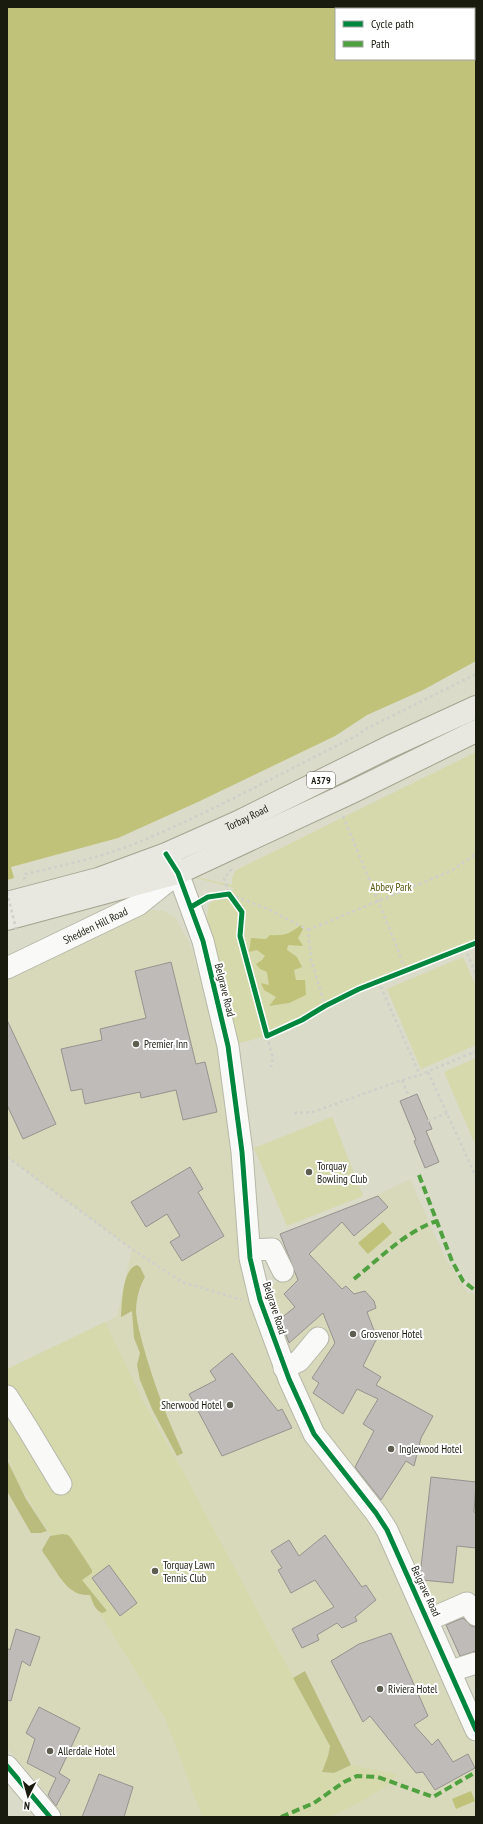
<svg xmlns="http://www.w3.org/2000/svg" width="483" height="1824" font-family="'PT Sans Narrow',sans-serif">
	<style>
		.built { fill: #d7d9ba }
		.green { fill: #d6d9ac }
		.forest { fill: #babc7d }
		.water { fill: #bfc278; fill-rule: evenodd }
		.building { fill: #bebbb8; stroke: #96938f }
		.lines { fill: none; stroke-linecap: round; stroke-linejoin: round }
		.minor-casing { stroke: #b7b8a9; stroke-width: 23 }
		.major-casing { stroke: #a3a490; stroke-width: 24 }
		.path { stroke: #cfd0ca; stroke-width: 2.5; stroke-dasharray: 3 3; stroke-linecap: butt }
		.minor { stroke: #f9faf7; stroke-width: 21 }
		.major { stroke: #e8e8e0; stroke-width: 22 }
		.path-bridge { stroke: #cfd0ca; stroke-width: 2.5; stroke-dasharray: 3 3; stroke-linecap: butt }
		.quiet { stroke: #4fa13f; stroke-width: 4; stroke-dasharray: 8 4; stroke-linecap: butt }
		.cycleway-casing { stroke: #fff; stroke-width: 8 }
		.cycleway { stroke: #00873e; stroke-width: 5 }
		.poi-dot { fill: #5d5e50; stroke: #fff; stroke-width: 1.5 }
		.labels { text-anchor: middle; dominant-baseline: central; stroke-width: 4; stroke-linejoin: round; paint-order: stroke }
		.shield { fill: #fff; stroke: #5f5f57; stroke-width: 1 }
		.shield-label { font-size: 10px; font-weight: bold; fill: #1a1b0f }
		.street-label { font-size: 11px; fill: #1a1b0f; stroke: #fff }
		.park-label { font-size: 11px; fill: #56580d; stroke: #fff }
		.poi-label { font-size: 11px; fill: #1a1b0f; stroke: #fff; text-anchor: start }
	</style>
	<rect width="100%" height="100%" fill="#dadbc8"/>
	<path class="built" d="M 152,910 L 164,911 L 175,917 L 190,944 L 211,1013 L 224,1078 L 255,1309 L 268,1357 L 294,1412 L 370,1518 L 467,1728 L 476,1751 L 476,1817 L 330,1817 L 359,1803 L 397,1774 L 351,1765 L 330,1746 L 185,1475 L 144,1403 L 105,1322 L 117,1316 L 132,1249 L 7,1157 L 7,979 L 59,955 L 137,914 Z
		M 410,1179 L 445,1258 L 468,1293 L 476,1294 L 476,1655 L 462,1659 L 445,1625 L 420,1580 L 308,1404 L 266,1291 L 318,1246 L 358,1204 Z
		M 7,1454 L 15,1478 L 165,1718 L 202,1817 L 64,1817 L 48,1795 L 7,1748 Z"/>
	<path class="green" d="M 476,752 L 476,943 L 359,989 L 325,1006 L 302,1020 L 267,1036 L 228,1046 L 203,941 L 209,904 C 214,900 218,898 224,899 L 234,888 L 178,873 L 232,885 L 232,878 L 236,870 Z
		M 463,957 L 476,986 L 476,1045 L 421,1069 L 387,989 Z
		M 476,1058 L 476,1141 L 474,1142 L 444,1072 Z
		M 332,1117 L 363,1196 L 287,1226 L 254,1148 Z
		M 105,1322 L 144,1403 L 185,1475 L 330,1746 L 328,1756 L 322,1772 L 334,1773 L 351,1765 L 397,1774 L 386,1786 L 359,1803 L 330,1817 L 202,1817 L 165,1718 L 15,1478 L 7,1454 L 7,1369 Z"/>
	<path class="forest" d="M 137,1265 L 140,1267 L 145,1277 C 139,1287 136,1300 136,1312 C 137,1323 140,1334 143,1345 C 153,1382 167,1418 183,1453 L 177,1456 L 152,1409 L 140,1380 L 137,1365 L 140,1353 L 134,1338 L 132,1311 L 121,1317 C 122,1304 122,1269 137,1265 Z
		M 7,1460 L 26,1499 L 47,1531 L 41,1533 L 31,1533 L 7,1491 Z
		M 63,1534 L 68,1535 L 71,1538 L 92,1570 L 92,1573 L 82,1580 L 107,1611 L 102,1613 C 94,1609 93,1602 90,1595 C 66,1597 57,1570 44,1554 L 42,1550 L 50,1536 Z
		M 305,1671 L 351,1765 L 334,1773 L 322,1772 L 328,1756 L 330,1746 L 293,1678 Z"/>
	<path class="water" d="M 7,7 L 476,7 L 476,661 L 423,690 L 367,715 L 335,736 L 200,801 L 118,838 L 11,867 L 14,878 L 7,880 ZM 336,9 L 474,9 L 474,59 L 336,59 Z
		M 301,925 L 303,929 L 298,938 L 303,946 L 288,945 L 287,950 L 297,957 L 302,967 L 294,970 L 296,980 L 305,980 L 306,995 L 289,1003 L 269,1006 L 276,997 L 264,990 L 261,983 L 269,985 L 267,972 L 260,969 L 256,964 L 262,960 L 265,956 L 257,950 L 249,952 L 251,938 L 266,939 L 270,935 C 285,936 289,934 301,925 Z
		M 383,1222 L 392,1233 L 368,1254 L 358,1243 Z
		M 471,1791 L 475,1801 L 456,1809 L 452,1799 Z"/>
	<path class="building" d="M 171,962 L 196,1064 L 205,1062 L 217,1112 L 183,1120 L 176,1090 L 141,1098 L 140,1092 L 85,1104 L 82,1089 L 71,1091 L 61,1049 L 102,1040 L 100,1029 L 146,1018 L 135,971 Z
		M 7,1020 L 56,1124 L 23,1139 L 7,1105 Z
		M 417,1094 L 432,1129 L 426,1131 L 439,1162 L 425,1168 L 414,1141 L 416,1140 L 400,1101 Z
		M 190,1167 L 203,1189 L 198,1192 L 224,1236 L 182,1261 L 170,1242 L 180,1236 L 167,1214 L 146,1227 L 131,1202 Z
		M 378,1196 L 388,1207 L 354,1236 L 342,1222 L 309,1254 L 342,1289 L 346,1286 L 354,1294 L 365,1291 L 374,1301 L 376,1308 L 367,1312 L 377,1338 L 363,1366 L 381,1377 L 376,1385 L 433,1416 L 421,1438 L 414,1466 L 406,1461 L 381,1500 L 355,1467 L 374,1431 L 363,1424 L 378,1399 L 357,1389 L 343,1414 L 313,1393 L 319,1383 L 312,1378 L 335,1343 L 323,1313 L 289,1343 L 280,1319 L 295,1307 L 284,1294 L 298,1280 L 280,1234 Z
		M 232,1353 L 278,1411 L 282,1409 L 292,1428 L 222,1456 L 189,1394 L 216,1380 L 210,1371 Z
		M 431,1477 L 476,1482 L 474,1512 L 476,1513 L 476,1548 L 457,1546 L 453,1583 L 422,1580 L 420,1576 Z
		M 325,1535 L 362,1587 L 366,1585 L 376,1600 L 355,1617 L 357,1621 L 342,1628 L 337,1623 L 317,1635 L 319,1640 L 302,1648 L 292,1629 L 334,1607 L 315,1580 L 291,1593 L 278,1570 L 282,1568 L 271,1551 L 289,1540 L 299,1556 Z
		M 109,1565 L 137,1603 L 120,1616 L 92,1578 Z
		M 463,1618 L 471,1626 L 476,1627 L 476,1651 L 460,1656 L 446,1625 Z
		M 16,1629 L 40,1637 L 30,1666 L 22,1661 L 11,1701 L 7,1700 L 7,1648 L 10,1650 Z
		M 391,1633 L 428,1716 L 414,1725 L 432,1745 L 438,1739 L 453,1762 L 468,1754 L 475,1768 L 435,1790 L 423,1772 L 416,1773 L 370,1716 L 363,1722 L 331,1661 L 359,1644 Z
		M 39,1707 L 80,1728 L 59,1773 L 70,1780 L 56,1806 L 48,1795 L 56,1778 L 27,1763 L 35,1739 L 26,1733 Z
		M 99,1774 L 133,1787 L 124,1817 L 82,1817 Z"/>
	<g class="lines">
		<g class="minor-casing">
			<g id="minor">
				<path d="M 168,858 L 178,873 L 203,941 L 228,1046 L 242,1152 L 250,1258 L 260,1300 L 289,1379 L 314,1434 L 376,1513 L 387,1530 L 476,1730"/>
				<path id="s1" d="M 7,968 L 138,905 L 178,873"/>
				<path d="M 250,1250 L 272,1249 L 283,1271"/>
				<path d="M 284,1368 L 299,1361 L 318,1338"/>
				<path d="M 7,1396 L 28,1429 L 61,1484"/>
				<path d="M 428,1620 L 467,1603 L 476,1615"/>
				<path d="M 451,1671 L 476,1663"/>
				<path d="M 7,1766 L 50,1817"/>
			</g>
		</g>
		<g class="major-casing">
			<g id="major">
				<path id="s2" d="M 7,903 L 98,879 L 166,854 L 238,822 L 389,747 L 476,707"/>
				<path d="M 7,919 L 178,873 L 352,792 L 476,731"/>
			</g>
		</g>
		<path class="path" d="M 343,816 L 397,947 L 405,971
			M 232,869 L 224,878 L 229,894 L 270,910 L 308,930 L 311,959 L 325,1006
			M 23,879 L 25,878 L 25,874 C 65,865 106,856 144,840 C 217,809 287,770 358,735 L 364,730 L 476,674
			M 308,930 L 451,871 L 476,854
			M 465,948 L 476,974
			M 378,981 L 420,1075 L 476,1051
			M 267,1036 L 273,1058 L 271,1067
			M 428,1072 L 476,1177
			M 402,1080 L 409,1097
			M 294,1113 L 313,1112 L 402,1080 L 420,1075
			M 428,1121 L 447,1113
			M 7,1157 L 132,1249 L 182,1282 L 242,1300"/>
		<use href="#minor" class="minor"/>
		<use href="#major" class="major"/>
		<path class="path-bridge" d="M 7,892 L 17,933"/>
		<path class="quiet" d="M 419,1175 L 452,1261 L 463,1281 L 476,1291
			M 354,1279 C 379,1259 406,1231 437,1221
			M 281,1817 L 314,1803 L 344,1782 L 357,1776 L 378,1777 L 433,1797 L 476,1772"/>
		<g class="cycleway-casing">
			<path id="cycleway" d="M 166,854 L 178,873 L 203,941 L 228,1046 L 242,1152 L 250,1258 L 260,1300 L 289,1379 L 314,1434 L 376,1513 L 387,1530 L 476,1730
				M 191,907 L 208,897 L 229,894 L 242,912 L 240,936 L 267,1036 L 302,1020 L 325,1006 L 359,989 L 476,943
				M 7,1766 L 50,1817"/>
		</g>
		<use href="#cycleway" class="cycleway"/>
	</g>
	<g class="poi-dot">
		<circle cx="136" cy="1044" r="4"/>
		<circle cx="309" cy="1172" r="4"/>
		<circle cx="353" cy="1334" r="4"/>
		<circle cx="230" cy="1405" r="4"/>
		<circle cx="391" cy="1449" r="4"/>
		<circle cx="155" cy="1571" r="4"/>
		<circle cx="380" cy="1689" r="4"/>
		<circle cx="50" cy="1751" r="4"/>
	</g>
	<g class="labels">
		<rect class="shield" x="307" y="772" width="28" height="16" rx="3"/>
		<g class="shield-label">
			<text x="321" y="780">A379</text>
		</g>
		<g class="street-label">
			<text stroke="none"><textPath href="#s2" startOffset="255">Torbay Road</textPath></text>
			<text stroke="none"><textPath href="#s1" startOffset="98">Shedden Hill Road</textPath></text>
			<text transform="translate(225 990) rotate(76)">Belgrave Road</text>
			<text transform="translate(275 1308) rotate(72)">Belgrave Road</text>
			<text transform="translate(426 1591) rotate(65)">Belgrave Road</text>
		</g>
		<g class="park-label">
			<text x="391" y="887">Abbey Park</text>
		</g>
		<g class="poi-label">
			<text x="144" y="1044">Premier Inn</text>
			<text x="317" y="1166">Torquay<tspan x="317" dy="13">Bowling Club</tspan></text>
			<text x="361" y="1334">Grosvenor Hotel</text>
			<text x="222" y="1405" text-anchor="end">Sherwood Hotel</text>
			<text x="399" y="1449">Inglewood Hotel</text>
			<text x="163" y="1565">Torquay Lawn<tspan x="163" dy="13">Tennis Club</tspan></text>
			<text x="388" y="1689">Riviera Hotel</text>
			<text x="58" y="1751">Allerdale Hotel</text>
		</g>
	</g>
	<rect width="483" height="1824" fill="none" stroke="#1a1b0f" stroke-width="16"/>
	<rect x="335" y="8" width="140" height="52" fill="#ffffff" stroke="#a3a49f"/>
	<rect x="343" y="21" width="20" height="6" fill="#00873e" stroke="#a3a49f"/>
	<text x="371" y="28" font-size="12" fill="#1a1b0f">Cycle path</text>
	<rect x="343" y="41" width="20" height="6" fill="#4fa13f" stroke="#a3a49f"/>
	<text x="371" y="48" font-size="12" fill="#1a1b0f">Path</text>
	<g transform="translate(28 1796) rotate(186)" stroke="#ffffff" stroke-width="3" paint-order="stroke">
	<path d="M0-3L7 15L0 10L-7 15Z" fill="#1a1b0f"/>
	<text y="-6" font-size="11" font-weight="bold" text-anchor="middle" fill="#1a1b0f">N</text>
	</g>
</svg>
